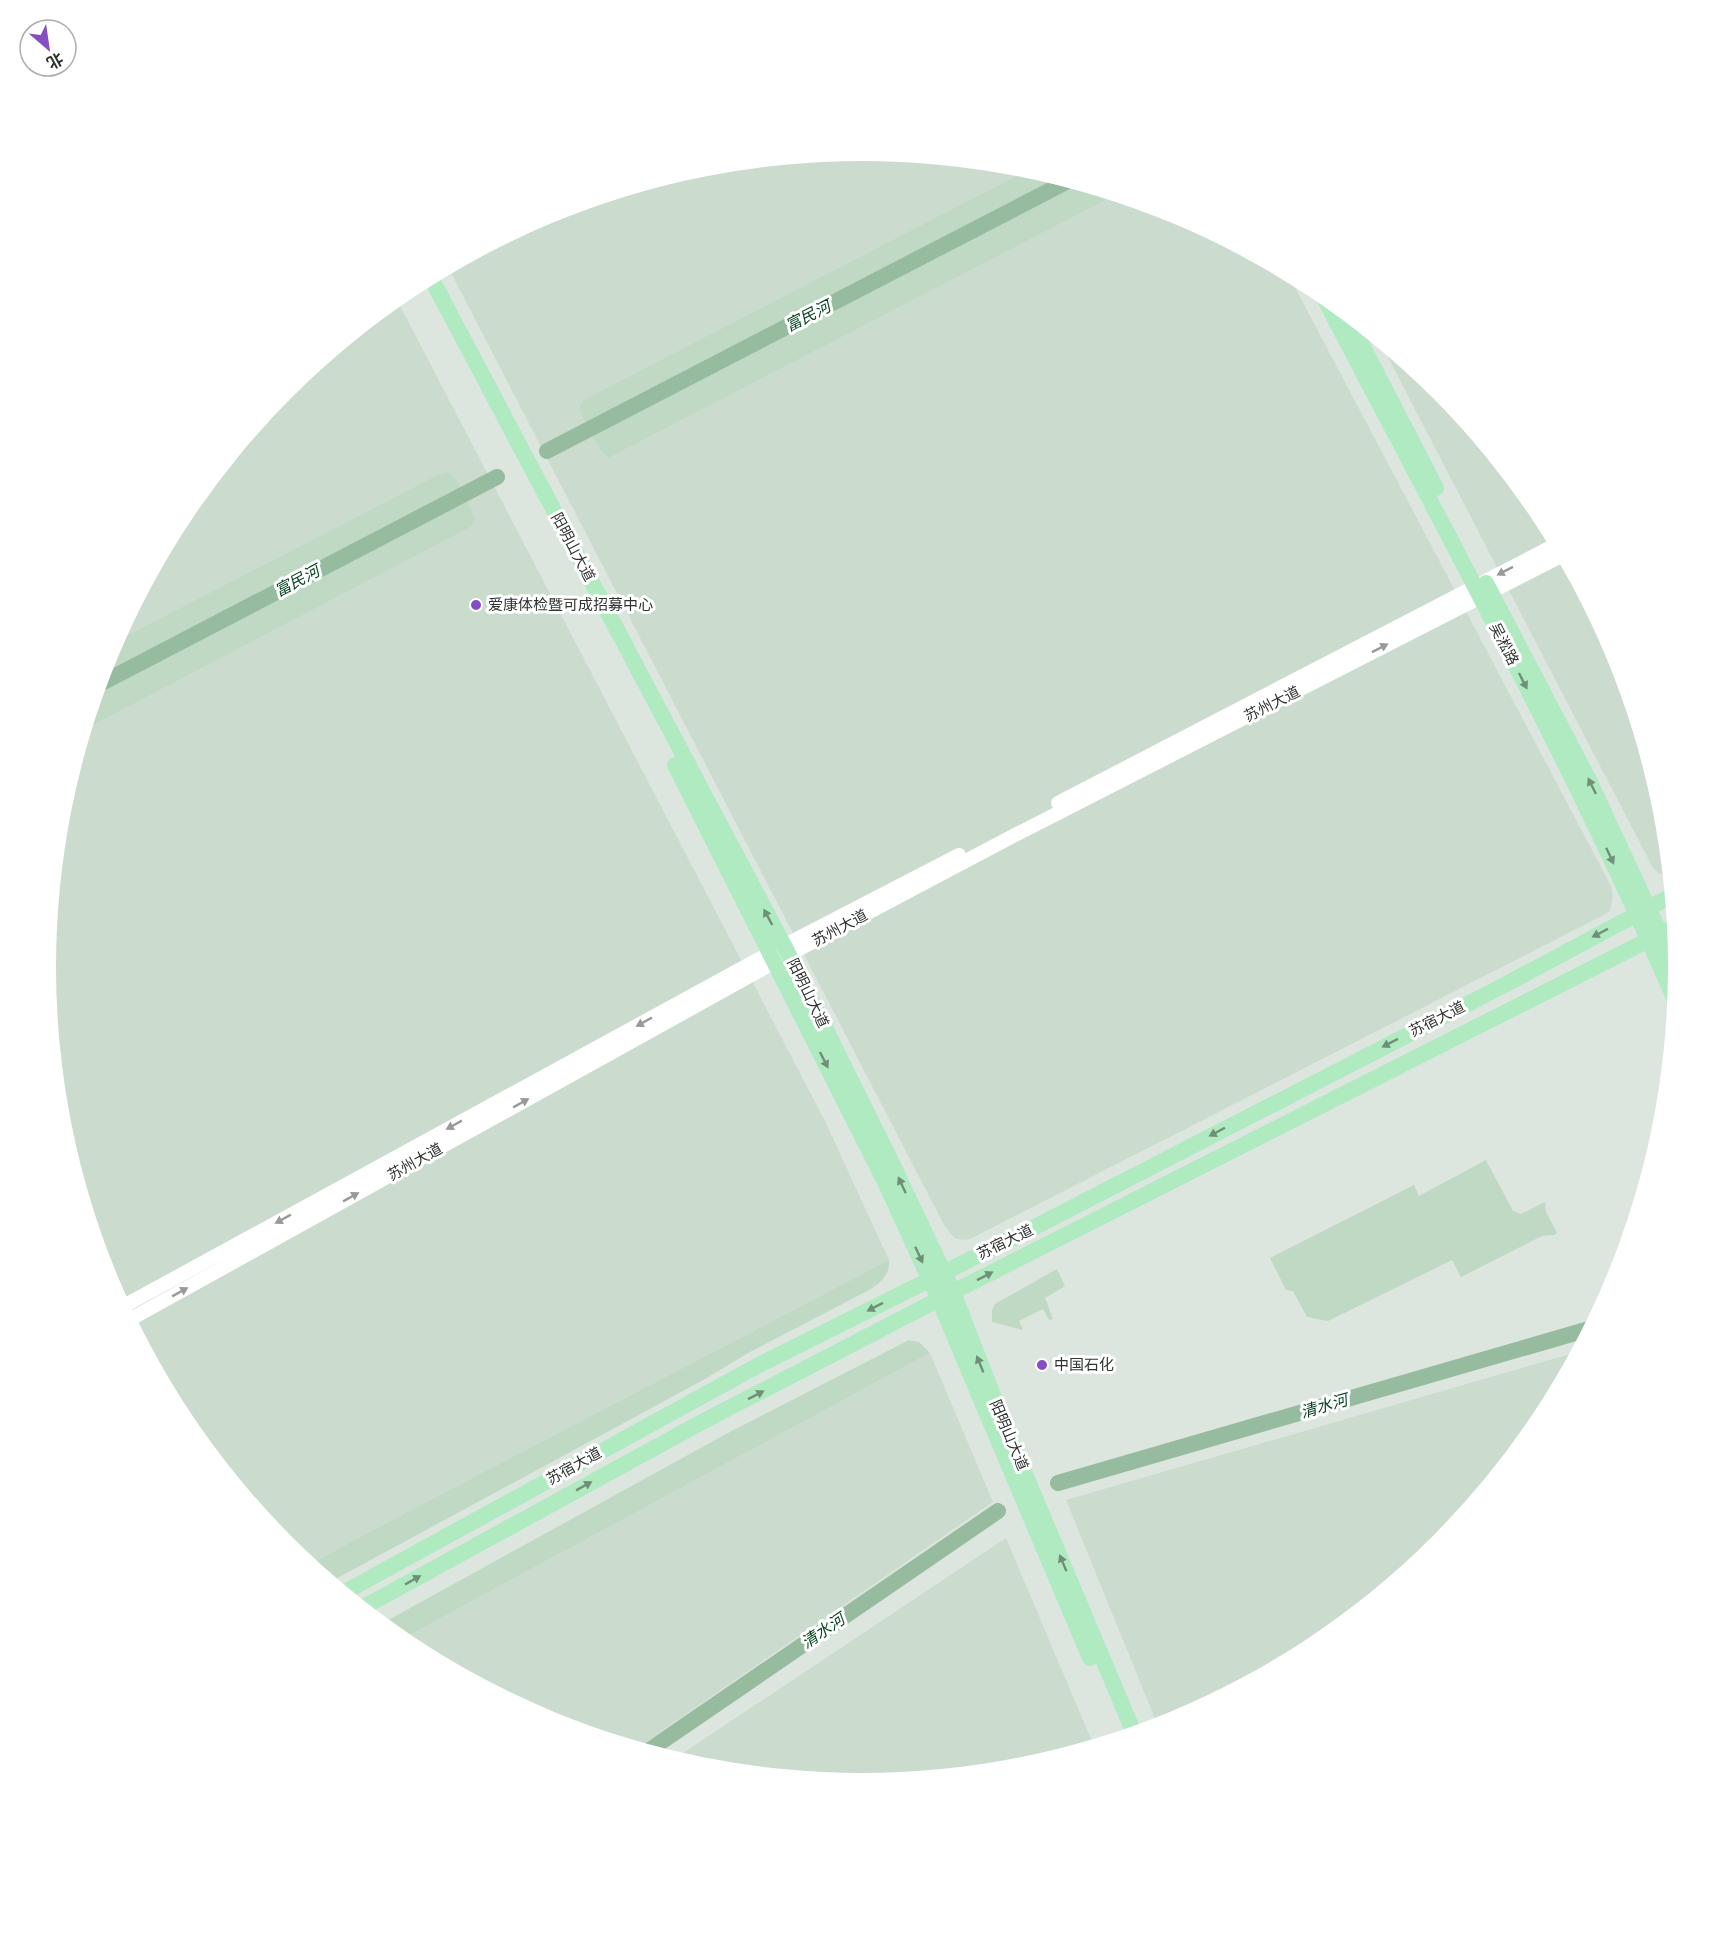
<svg xmlns="http://www.w3.org/2000/svg" width="1723" height="1934" font-family="'Roboto Condensed','Noto Sans SC',sans-serif">
	<style>
		.built { fill: #cbdccf }
		.green { fill: #bfd9c5 }
		.lines { fill: none; stroke-linecap: round; stroke-linejoin: round }
		.river { stroke: #97bb9f; stroke-width: 16 }
		.minor { stroke: #fff; stroke-width: 14 }
		.major { stroke: #afeac1; stroke-width: 16 }
		.oneway { fill: #989a98 }
		.oneway2 { fill: #708f79 }
		.poi-dot { fill: #854ec5; stroke: #fff; stroke-width: 2 }
		.labels { text-anchor: middle; dominant-baseline: central; stroke-width: 6; stroke-linejoin: round; paint-order: stroke }
		.street-label { font-size: 15px; fill: #303431; stroke: #fff }
		.poi-label { font-size: 15px; fill: #303431; stroke: #fff; text-anchor: start }
		.water-label { font-size: 16px; font-style: italic; fill: #074521; stroke: #fff }
	</style>
	<rect width="100%" height="100%" fill="#dce6de"/>
	<path class="built" d="M 862,151 L 1021,166 L 1174,213 L 1288,274 L 1611,886 L 1613,896 L 1610,911 L 1600,917 L 970,1239 L 963,1240 L 954,1238 L 944,1225 L 448,267 L 549,213 L 703,166 Z
		M 396,298 L 826,1123 L 889,1260 L 352,1541 L 310,1565 L 284,1544 L 182,1420 L 107,1279 L 61,1126 L 45,967 L 61,807 L 107,654 L 183,513 L 284,389 Z
		M 1379,340 L 1439,390 L 1541,514 L 1616,655 L 1662,808 L 1669,875 L 1660,874 L 1653,868 Z
		M 1577,1352 L 1540,1421 L 1439,1545 L 1315,1646 L 1174,1721 L 1158,1726 L 1066,1500 Z
		M 930,1353 L 993,1502 L 637,1748 L 549,1721 L 408,1646 L 400,1640 Z
		M 1006,1538 L 1094,1746 L 1020,1768 L 861,1783 L 702,1768 L 674,1759 Z"/>
	<path class="green" d="M 1030,169 L 1115,195 L 608,458 L 599,448 L 580,411 L 580,405 L 584,400 Z
		M 448,472 C 461,481 469,505 475,519 L 472,526 L 85,729 L 107,654 L 113,643 L 442,473 Z
		M 1486,1160 L 1513,1211 L 1521,1214 L 1545,1202 L 1546,1212 L 1557,1233 L 1554,1235 L 1542,1236 L 1461,1277 L 1452,1260 L 1328,1321 L 1307,1317 L 1293,1291 L 1286,1290 L 1270,1258 L 1414,1185 L 1419,1196 Z
		M 889,1260 C 890,1276 881,1282 869,1290 L 748,1353 L 705,1379 L 330,1582 L 310,1565 L 352,1541 Z
		M 1057,1269 L 1065,1286 L 1045,1298 L 1053,1319 L 1049,1320 L 1043,1309 L 1019,1321 L 1023,1330 L 992,1322 L 992,1310 L 995,1304 Z
		M 909,1340 L 919,1342 L 930,1353 L 400,1640 L 381,1624 L 726,1434 Z"/>
	<g class="lines">
		<path class="river" d="M 547,451 L 1068,181
			M 98,685 L 497,477
			M 1058,1483 L 1589,1329
			M 648,1751 L 998,1511"/>
		<path class="minor" d="M 1058,803 L 1557,544
			M 122,1307 L 770,953 L 959,855
			M 129,1320 L 775,962 L 1015,835 L 1563,555"/>
		<path class="major" d="M 430,276 L 789,955 L 889,1157 L 953,1292 L 1004,1424 L 1134,1733
			M 1322,294 C 1443,527 1570,758 1675,1000
			M 1345,312 L 1436,488
			M 1486,583 L 1590,782 L 1678,972
			M 675,765 L 886,1184 L 939,1300 L 1090,1658
			M 343,1593 L 757,1366 L 1031,1229 L 1493,991 L 1671,896
			M 362,1608 L 700,1423 L 953,1292 L 1674,927"/>
	</g>
	<defs><path id="oneway-solid" d="M-6-.8H1V-3.2L6.5 0L1 3.2V.8H-6Z" transform="scale(1.5)"/></defs>
	<g class="oneway">
		<use href="#oneway-solid" transform="translate(1505 571) rotate(153)"/>
		<use href="#oneway-solid" transform="translate(1380 648) rotate(-27)"/>
		<use href="#oneway-solid" transform="translate(644 1022) rotate(151)"/>
		<use href="#oneway-solid" transform="translate(521 1103) rotate(-29)"/>
		<use href="#oneway-solid" transform="translate(454 1125) rotate(151)"/>
		<use href="#oneway-solid" transform="translate(351 1197) rotate(-29)"/>
		<use href="#oneway-solid" transform="translate(283 1219) rotate(151)"/>
		<use href="#oneway-solid" transform="translate(180 1292) rotate(-29)"/>
	</g>
	<g class="oneway2">
		<use href="#oneway-solid" transform="translate(1523 681) rotate(63)"/>
		<use href="#oneway-solid" transform="translate(1592 786) rotate(-116)"/>
		<use href="#oneway-solid" transform="translate(1610 856) rotate(65)"/>
		<use href="#oneway-solid" transform="translate(768 917) rotate(-118)"/>
		<use href="#oneway-solid" transform="translate(1600 933) rotate(152)"/>
		<use href="#oneway-solid" transform="translate(1390 1043) rotate(153)"/>
		<use href="#oneway-solid" transform="translate(824 1060) rotate(63)"/>
		<use href="#oneway-solid" transform="translate(1217 1132) rotate(152)"/>
		<use href="#oneway-solid" transform="translate(902 1185) rotate(-115)"/>
		<use href="#oneway-solid" transform="translate(919 1255) rotate(65)"/>
		<use href="#oneway-solid" transform="translate(985 1276) rotate(-27)"/>
		<use href="#oneway-solid" transform="translate(875 1307) rotate(153)"/>
		<use href="#oneway-solid" transform="translate(980 1364) rotate(-112)"/>
		<use href="#oneway-solid" transform="translate(756 1395) rotate(-27)"/>
		<use href="#oneway-solid" transform="translate(584 1486) rotate(-29)"/>
		<use href="#oneway-solid" transform="translate(1063 1563) rotate(-113)"/>
		<use href="#oneway-solid" transform="translate(413 1580) rotate(-29)"/>
	</g>
	<g class="poi-dot">
		<circle cx="476" cy="605" r="6"/>
		<circle cx="1042" cy="1365" r="6"/>
	</g>
	<g class="labels">
		<g class="street-label">
			<text transform="translate(573 547) rotate(62)">阳明山大道</text>
			<text transform="translate(1504 644) rotate(63)">吴淞路</text>
			<text transform="translate(1272 704) rotate(-27)">苏州大道</text>
			<text transform="translate(840 928) rotate(-28)">苏州大道</text>
			<text transform="translate(808 993) rotate(64)">阳明山大道</text>
			<text transform="translate(1437 1019) rotate(-27)">苏宿大道</text>
			<text transform="translate(415 1162) rotate(-29)">苏州大道</text>
			<text transform="translate(1005 1242) rotate(-26)">苏宿大道</text>
			<text transform="translate(1009 1435) rotate(67)">阳明山大道</text>
			<text transform="translate(574 1466) rotate(-29)">苏宿大道</text>
		</g>
		<g class="poi-label">
			<text x="488" y="605">爱康体检暨可成招募中心</text>
			<text x="1054" y="1365">中国石化</text>
		</g>
		<g class="water-label">
			<text transform="translate(808 316) rotate(-27)">富民河</text>
			<text transform="translate(297 581) rotate(-28)">富民河</text>
			<text transform="translate(1324 1406) rotate(-16)">清水河</text>
			<text transform="translate(823 1631) rotate(-34)">清水河</text>
		</g>
	</g>
	<path d="M0 0H1723V1934H0ZM56 967a806 806 0 1 1 1612 0a806 806 0 1 1-1612 0Z" fill="#fff" fill-rule="evenodd"/>
	<g transform="translate(48 48) rotate(151)"><circle r="28" fill="#ffffff" stroke="#acaead" stroke-width="1.5"/>
	<path d="M0-4.5L10 22L0 15L-10 22Z" fill="#854ec5"/>
	<text y="-9" font-size="16" font-weight="bold" text-anchor="middle" fill="#303431">北</text>
	</g>
</svg>
